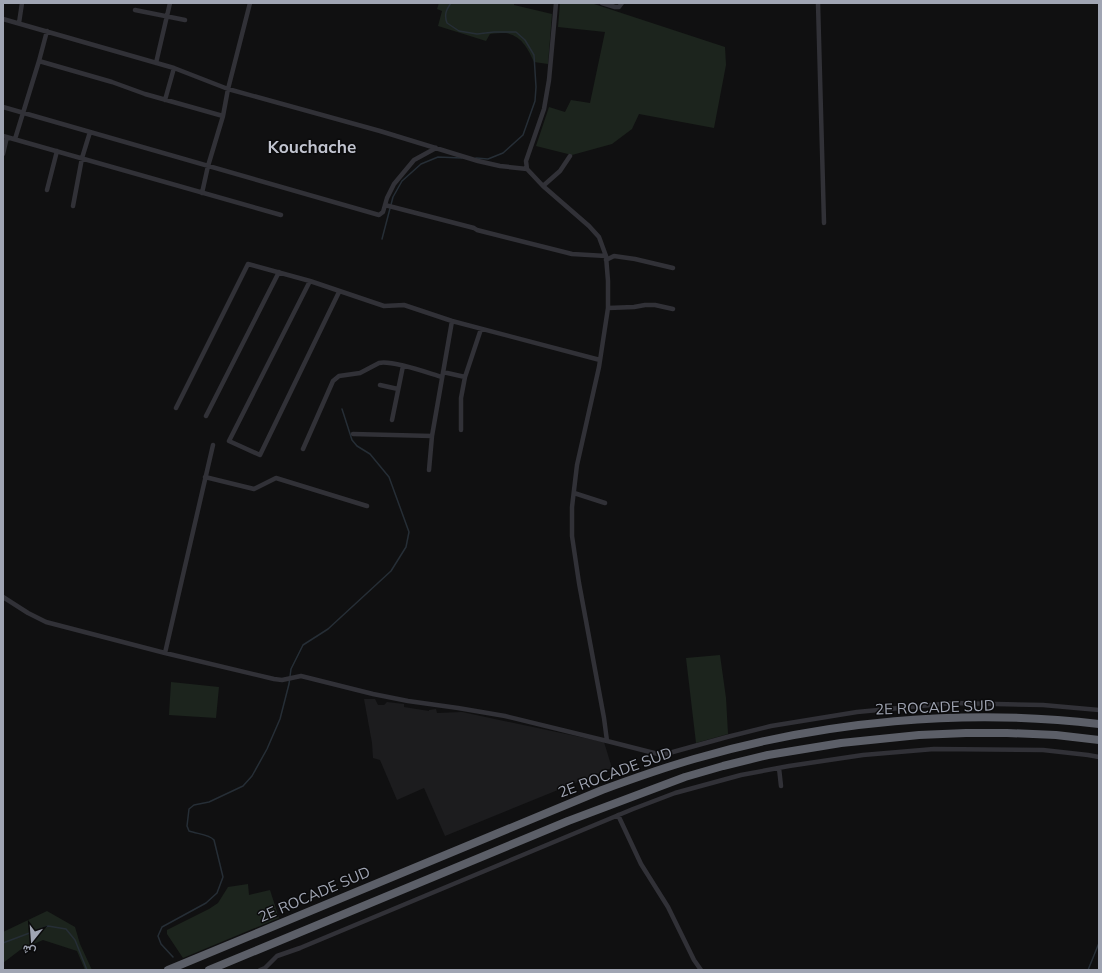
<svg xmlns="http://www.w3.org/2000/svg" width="1102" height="973" font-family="Mulish,Vazirmatn,sans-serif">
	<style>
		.built { fill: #1c1c1e }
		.green { fill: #1c241d }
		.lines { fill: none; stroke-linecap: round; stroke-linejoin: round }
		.stream { stroke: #262e36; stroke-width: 1.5 }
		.street { stroke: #313137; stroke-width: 4.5 }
		.highway { stroke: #5c5f68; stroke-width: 8 }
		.labels { text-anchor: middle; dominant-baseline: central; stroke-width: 3; stroke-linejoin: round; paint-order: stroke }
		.street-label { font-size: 15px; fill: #a0a5b3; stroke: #0b0b0c }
		.quarter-label { font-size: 17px; font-weight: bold; fill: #c1c4cf; stroke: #0b0b0c }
	</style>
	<rect width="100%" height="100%" fill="#101011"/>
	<path class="built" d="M 364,699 L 375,699 L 378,705 L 384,705 L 387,702 L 404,704 L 404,707 L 429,711 L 429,710 L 436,709 L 437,713 L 462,712 L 604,742 L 612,768 L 445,836 L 424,788 L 397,800 L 380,760 L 373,758 L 372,743 Z"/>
	<path class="green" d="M 439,3 L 514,3 L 514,5 L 552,14 L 548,64 L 534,62 C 528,49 522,36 506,33 C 501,33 495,33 490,34 L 486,41 L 438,26 L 442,11 L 437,9 Z
		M 560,3 L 591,3 L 725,47 L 726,65 L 714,128 L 639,114 L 632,129 L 612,144 L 572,155 L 536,146 L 549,107 L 565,112 L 571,100 L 590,103 L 605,32 L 558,27 Z
		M 720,655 L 726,698 L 728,734 L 696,743 L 686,658 Z
		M 171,682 L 219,687 L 216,718 L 169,715 Z
		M 248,884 L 249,895 L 270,890 L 279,918 L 183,958 L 167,934 L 167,930 L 209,909 L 218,903 L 228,887 Z
		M 47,911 L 75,927 L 80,944 L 92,970 L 85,970 L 77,951 L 43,940 L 20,950 L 3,963 L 3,932 Z"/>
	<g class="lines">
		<path class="stream" d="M 451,3 C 446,10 444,15 447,23 L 459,31 L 477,34 L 494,32 L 516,32 L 525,40 L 534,55 L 536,87 L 535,101 L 523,135 L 503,153 L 488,159 L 476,158
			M 382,239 L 393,197 L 402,181 L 421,164 L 438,157 L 462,158
			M 3,943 L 48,926 L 66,929 L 75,940 L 87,970
			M 173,957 L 161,944 L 158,936 L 162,927 L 206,903 L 217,893 L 223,877 L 214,840 C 209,834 197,834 189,831 L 187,826 L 189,809 L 194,805 L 209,802 L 243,786 L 252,776 L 267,749 L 280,719 L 289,684 L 291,669 L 303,645 L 328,629 L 391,571 L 406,547 L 409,532 L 389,477 L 370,454 L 357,446 L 352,440 L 342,409
			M 1088,970 L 1099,943"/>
		<path class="street" d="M 602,3 L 615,7 L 619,7 L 622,3
			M 818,3 L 824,223
			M 135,10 L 185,20
			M 3,19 L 174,68 L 228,89 L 380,131 L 478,161 L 500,166 L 527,169
			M 19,23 L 22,3
			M 39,61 L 112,82 L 145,94 L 223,116
			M 156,63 L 170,3
			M 165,100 L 174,68
			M 3,107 L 379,215 L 383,212 L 387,198 L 394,184 L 414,160 L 436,148
			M 3,136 L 281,215
			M 15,139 L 39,61 L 47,31
			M 3,154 L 7,137
			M 543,186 L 560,171 L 570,156
			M 47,190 L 57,151
			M 202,193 L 208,166 L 223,116 L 228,89 L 250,3
			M 385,205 L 474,228 L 477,230 L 572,254 L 606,256
			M 73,206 L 82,158 L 90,132
			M 606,260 L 614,256 L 635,259 L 673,268
			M 310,281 L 229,441 L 260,455 L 339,292
			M 608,308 L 634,307 L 645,305 L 655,305 L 673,309
			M 443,372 L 465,377
			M 380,385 L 398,389
			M 176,408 L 248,264 L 310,281 L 384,306 L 404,305 L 452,321 L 600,360
			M 206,416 L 279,272
			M 392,420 L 403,366
			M 461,430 L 461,398 L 465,377 L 481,329
			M 353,434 L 432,436
			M 303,449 L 333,381 L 339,376 L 360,373 L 379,363 C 392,360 428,373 442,377
			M 429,470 L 432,436 L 452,321
			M 205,477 L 254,489 L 276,478 L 367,506
			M 574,493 L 605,503
			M 3,597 L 28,613 L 46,622 L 165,653 L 274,679 L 282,680 L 301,676 L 373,694 L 408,701 L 458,708 L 505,716 L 607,741 L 604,718 L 579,583 L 572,536 L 572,507 L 577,465 L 599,367 L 608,308 L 608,281 L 606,256 L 599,237 L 589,226 L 543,186 L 527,169 L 526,161 L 544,109 L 549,80 L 556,3
			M 165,653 L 213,445
			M 607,741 L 662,755 L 727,737 L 771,726 L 857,712 L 953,703 L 1043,705 L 1099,710
			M 779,768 L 781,786
			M 618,815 L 641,864 L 668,907 L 694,960 L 701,970
			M 260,970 L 265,968 L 277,956 L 300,948 L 633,809 L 675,793 L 741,775 L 789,766 L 863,755 L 934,749 L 1043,750 L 1088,755 L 1099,757"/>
		<path class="highway" d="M 168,970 L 602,790 C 632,779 663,768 694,759 C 823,721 965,708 1099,724
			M 209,970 L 568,821 L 685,777 L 723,766 L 768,755 L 841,743 L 919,735 L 966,733 L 1007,733 L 1056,735 L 1099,740"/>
	</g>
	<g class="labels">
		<g class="street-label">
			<text transform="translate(935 707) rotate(-2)">2E ROCADE SUD</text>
			<text transform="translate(615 772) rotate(-20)">2E ROCADE SUD</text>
			<text transform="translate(314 894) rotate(-23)">2E ROCADE SUD</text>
		</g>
		<g class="quarter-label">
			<text x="312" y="146">Kouchache</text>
		</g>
	</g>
	<rect width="1102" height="973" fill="none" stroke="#a0a5b3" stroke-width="8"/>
	<g transform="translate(32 941) rotate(197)" stroke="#0b0b0c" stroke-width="3" paint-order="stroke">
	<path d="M0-3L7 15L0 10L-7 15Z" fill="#a0a5b3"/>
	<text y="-6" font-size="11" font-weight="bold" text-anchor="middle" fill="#a0a5b3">ش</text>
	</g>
</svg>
